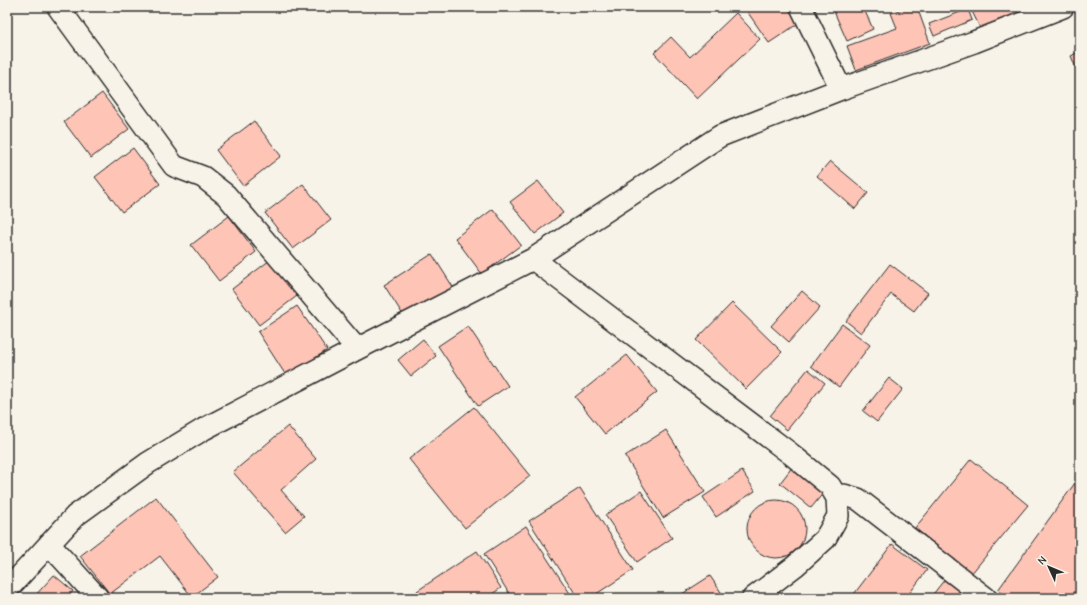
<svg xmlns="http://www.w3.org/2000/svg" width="1087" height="605" font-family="'Comic Neue',sans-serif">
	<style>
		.building { fill: #fec4b6; stroke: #2b2b2b }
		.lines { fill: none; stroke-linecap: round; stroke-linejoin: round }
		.minor-casing { stroke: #2b2b2b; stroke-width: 24 }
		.minor { stroke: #f7f3e8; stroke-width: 21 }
	</style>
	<rect width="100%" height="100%" fill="#f7f3e8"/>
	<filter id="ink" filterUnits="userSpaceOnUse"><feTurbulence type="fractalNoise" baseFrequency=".025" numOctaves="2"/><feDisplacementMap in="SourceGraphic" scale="8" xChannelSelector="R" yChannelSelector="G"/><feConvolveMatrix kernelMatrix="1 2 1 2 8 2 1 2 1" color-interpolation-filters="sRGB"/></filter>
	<g filter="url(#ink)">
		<path class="building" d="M 744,7 L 787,7 L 799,23 L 769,43 Z
			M 832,7 L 863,7 L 873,29 L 847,41 Z
			M 907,7 L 917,7 L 930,43 L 856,70 L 847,46 L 897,28 L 891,13 Z
			M 970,7 L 1036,7 L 982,32 Z
			M 968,9 L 972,20 L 934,36 L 929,24 Z
			M 736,13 L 760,39 L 697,99 L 654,53 L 671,37 L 690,57 Z
			M 1080,51 L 1080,75 L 1079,75 L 1071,56 Z
			M 102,93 L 129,129 L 91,158 L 64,122 Z
			M 254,121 L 281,156 L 243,186 L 216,150 Z
			M 133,148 L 160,184 L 122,212 L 95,177 Z
			M 830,161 L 868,193 L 855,209 L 817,176 Z
			M 538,181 L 563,213 L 535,234 L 510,202 Z
			M 303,184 L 331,220 L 293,249 L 265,213 Z
			M 493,209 L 521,245 L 482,274 L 455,238 Z
			M 229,216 L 256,252 L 219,281 L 191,245 Z
			M 432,254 L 453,287 L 405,318 L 384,285 Z
			M 270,260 L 297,296 L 259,325 L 232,289 Z
			M 890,264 L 928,293 L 914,311 L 891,294 L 861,333 L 846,321 Z
			M 802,291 L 820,307 L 789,342 L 771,326 Z
			M 732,303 L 782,352 L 746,389 L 696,340 Z
			M 297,306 L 327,350 L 287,377 L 258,332 Z
			M 842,324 L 870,345 L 839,387 L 811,366 Z
			M 468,326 L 508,386 L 478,406 L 438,346 Z
			M 423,339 L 436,356 L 411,376 L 398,360 Z
			M 627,355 L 657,392 L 605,434 L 575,397 Z
			M 808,369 L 825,383 L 787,430 L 770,416 Z
			M 889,378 L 903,389 L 877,422 L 863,411 Z
			M 474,407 L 530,476 L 465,528 L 409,459 Z
			M 288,426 L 316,459 L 281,490 L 304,516 L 285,532 L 233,472 Z
			M 666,430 L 705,492 L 663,518 L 625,456 Z
			M 971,459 L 1028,505 L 971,574 L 915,528 Z
			M 793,466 L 825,491 L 811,508 L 780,483 Z
			M 742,471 L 755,491 L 716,517 L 703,497 Z
			M 1080,476 L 1080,598 L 1009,598 L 998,590 Z
			M 580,488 L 633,570 L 590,598 L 578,598 L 529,521 Z
			M 641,491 L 672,538 L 637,562 L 605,515 Z
			M 156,497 L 218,577 L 192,597 L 160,556 L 110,594 L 80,556 Z
			M747 529a29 29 0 1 1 58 0a29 29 0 1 1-58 0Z
			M 526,526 L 573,598 L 512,598 L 484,554 Z
			M 892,544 L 927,570 L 906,598 L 851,598 Z
			M 477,551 L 501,588 L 486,598 L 421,598 L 417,591 Z
			M 54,575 L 73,591 L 67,598 L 33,598 Z
			M 710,576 L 725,598 L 676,598 Z
			M 945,579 L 970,598 L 930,598 Z"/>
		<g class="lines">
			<g class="minor-casing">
				<path id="minor" d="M 58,7 L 174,166 L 203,177 L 226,195 L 357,349
					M 801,7 L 841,89
					M 837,498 L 844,495 L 858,499 L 986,598
					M 49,544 L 98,598
					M 7,590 L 75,516 L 148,463 L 204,429 L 357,349 L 533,259
					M 753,598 L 795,566 L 825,539 L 838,516 L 837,498 L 830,486 L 791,454 L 533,259 L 720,136 L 841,89 L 974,42 L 1063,7"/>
			</g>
			<use href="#minor" class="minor"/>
		</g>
	</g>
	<rect width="1087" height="605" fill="none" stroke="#f7f3e8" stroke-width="24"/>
	<rect x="12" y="12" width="1063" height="581" fill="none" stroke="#2b2b2b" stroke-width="1.5" filter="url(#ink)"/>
	<g transform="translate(1049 567) rotate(314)" stroke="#f7f3e8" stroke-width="3" paint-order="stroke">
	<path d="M0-3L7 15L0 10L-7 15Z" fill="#2b2b2b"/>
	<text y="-6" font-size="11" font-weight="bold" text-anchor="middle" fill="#2b2b2b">N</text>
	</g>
</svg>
